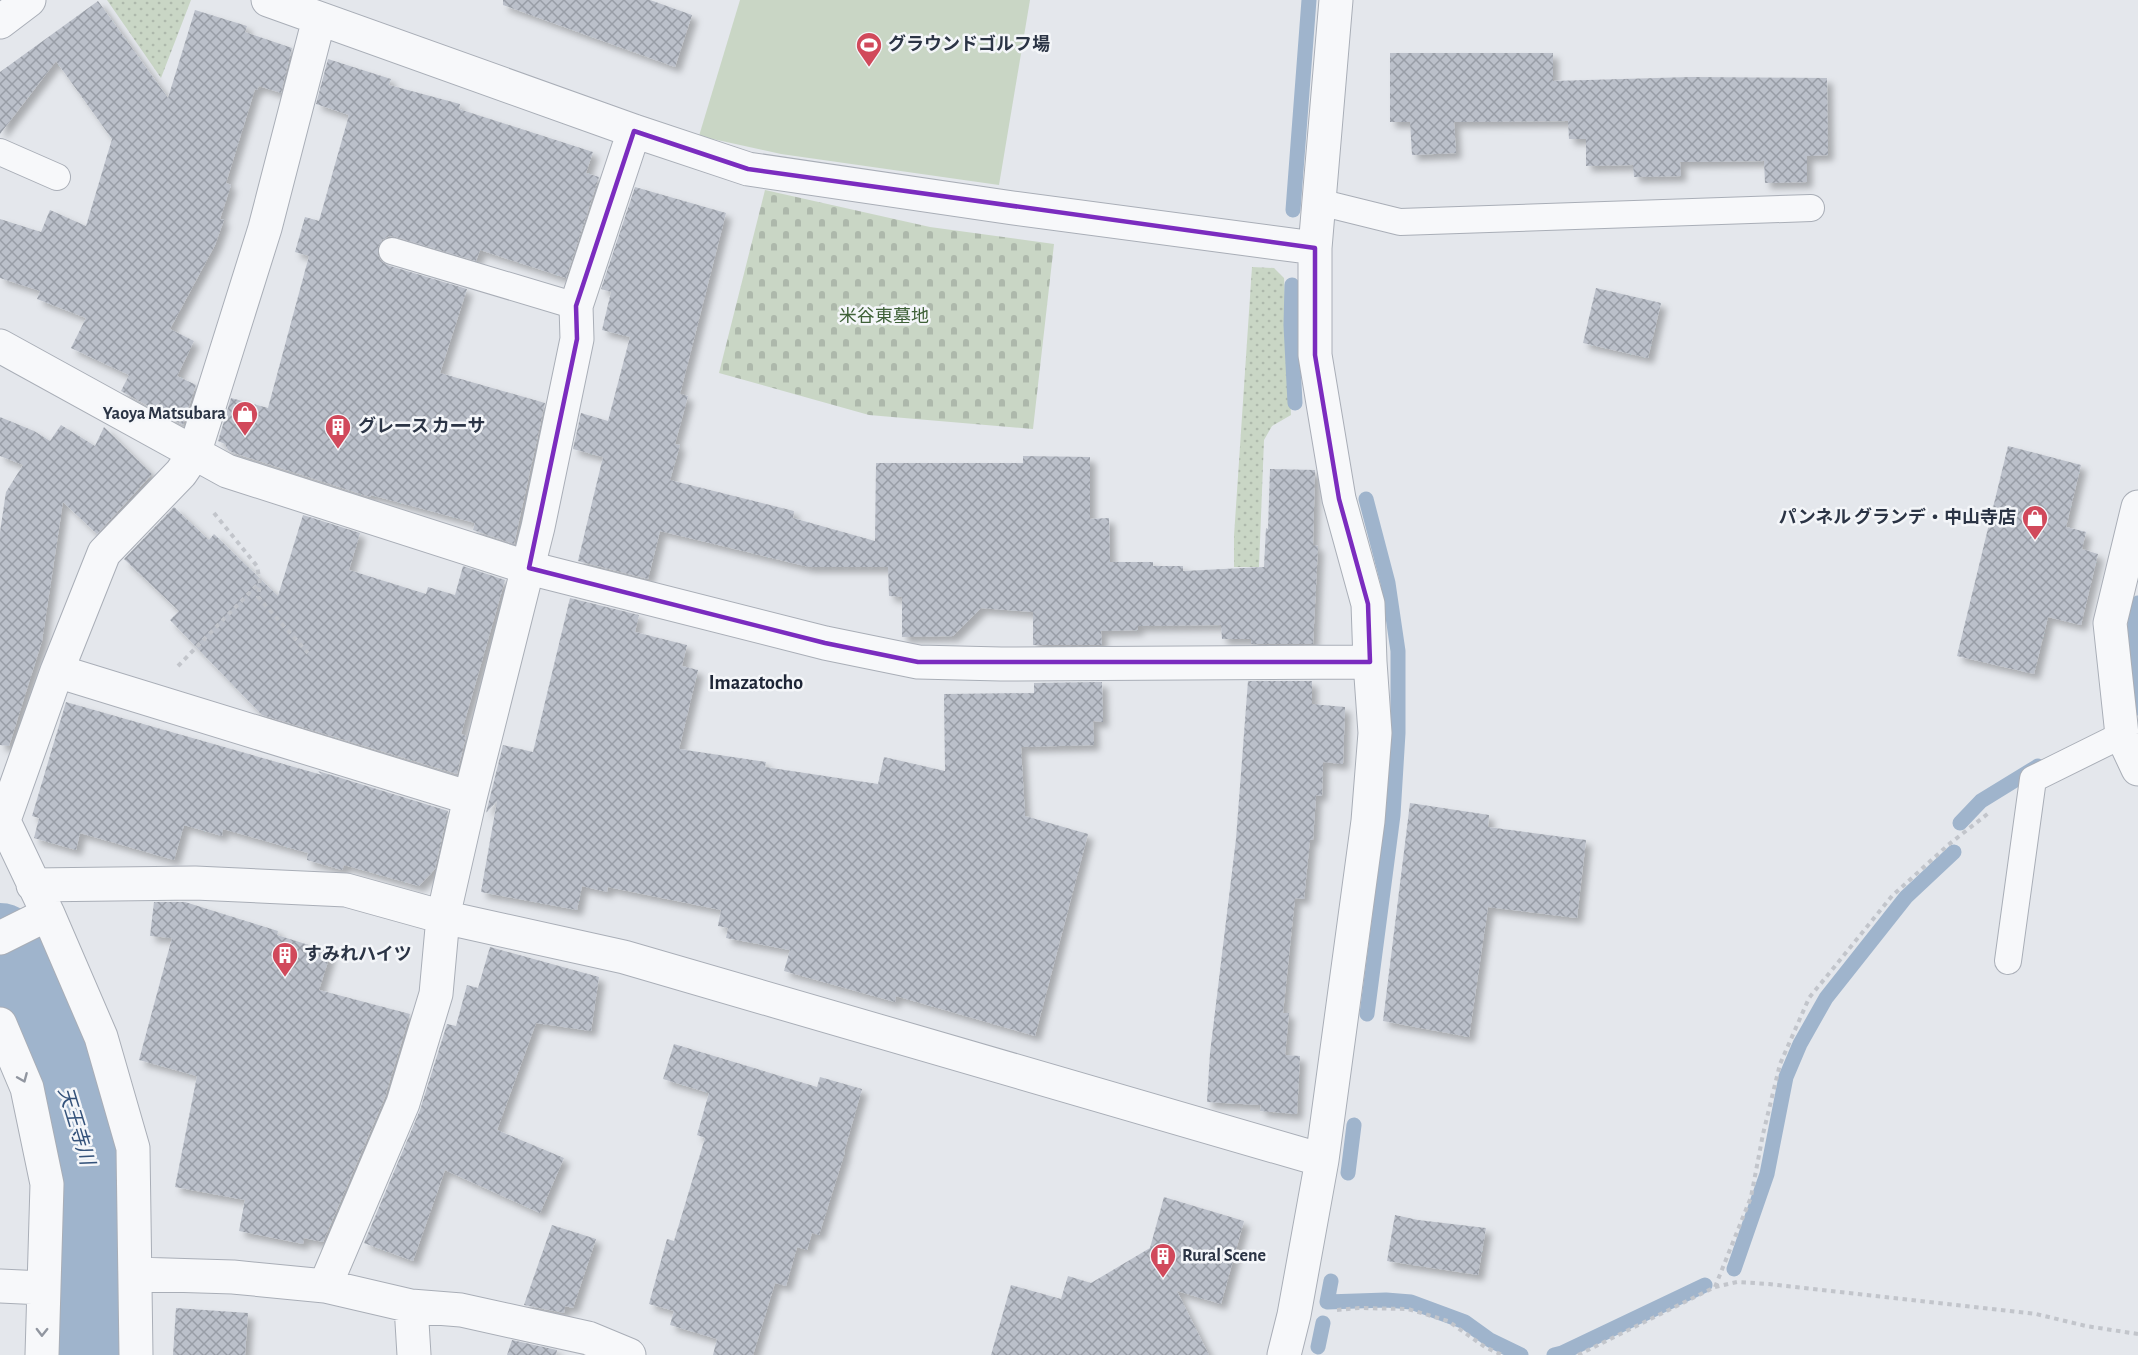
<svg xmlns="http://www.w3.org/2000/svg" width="2138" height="1355" font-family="'Alegreya Sans','Noto Sans JP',sans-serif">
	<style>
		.cemetery { fill: url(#cemetery-stones) }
		.park { fill: url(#park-dots) }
		.pitch { fill: #c9d6c5 }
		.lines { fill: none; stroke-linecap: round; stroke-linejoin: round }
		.stream { stroke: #9fb4cc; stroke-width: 15 }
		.river { stroke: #9fb4cc; stroke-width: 86 }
		.building { fill: url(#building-cross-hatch); filter: url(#shadow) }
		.service-casing { stroke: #a9aeb7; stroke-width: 28 }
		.minor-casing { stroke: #a9aeb7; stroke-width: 35 }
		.path { stroke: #c2c5cb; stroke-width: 4; stroke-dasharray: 4.5 4.5; stroke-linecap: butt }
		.service { stroke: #f7f8fa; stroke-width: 26 }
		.minor { stroke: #f7f8fa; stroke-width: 33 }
		.oneway { stroke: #9196a0 }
		.marked { fill: none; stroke: #7b2cbf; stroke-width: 4.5; stroke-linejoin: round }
		.labels { text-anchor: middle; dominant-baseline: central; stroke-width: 5; stroke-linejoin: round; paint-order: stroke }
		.poi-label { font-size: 18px; font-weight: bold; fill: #2b3445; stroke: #f4f6f9; text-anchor: start }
		.park-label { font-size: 18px; fill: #3f6138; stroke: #f4f6f9 }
		.neighbourhood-label { font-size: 20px; font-weight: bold; fill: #1d2536; stroke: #f4f6f9 }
		.water-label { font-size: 20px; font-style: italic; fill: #34527a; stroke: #f4f6f9 }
	</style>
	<defs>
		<pattern id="cemetery-stones" width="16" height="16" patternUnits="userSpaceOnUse" patternTransform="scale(1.5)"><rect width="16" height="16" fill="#c9d6c5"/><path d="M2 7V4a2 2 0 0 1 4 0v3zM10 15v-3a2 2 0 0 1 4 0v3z" fill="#adb8ab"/></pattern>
		<pattern id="park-dots" width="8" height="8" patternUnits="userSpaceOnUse" patternTransform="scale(1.5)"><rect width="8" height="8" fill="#c9d6c5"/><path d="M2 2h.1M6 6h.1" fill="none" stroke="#adb8ab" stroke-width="1.8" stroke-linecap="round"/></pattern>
		<pattern id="building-cross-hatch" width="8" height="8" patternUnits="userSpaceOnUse" patternTransform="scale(1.5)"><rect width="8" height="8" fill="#bbc0ca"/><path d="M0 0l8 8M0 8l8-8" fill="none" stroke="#989da6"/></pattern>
		<filter id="shadow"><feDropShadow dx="5.5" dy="5.5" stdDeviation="3" flood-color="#0004"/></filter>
	</defs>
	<rect width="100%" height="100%" fill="#e4e7ec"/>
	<path class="cemetery" d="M 765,190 L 930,227 L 1054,244 L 1033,429 L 869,415 L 719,373 Z"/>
	<path class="park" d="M 107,0 L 191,0 L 161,78 Z
		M 1252,267 L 1274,268 L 1284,278 L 1291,415 L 1272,426 L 1264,440 L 1259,567 L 1234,567 L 1234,536 Z"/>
	<path class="pitch" d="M 740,0 L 1030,0 L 999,185 L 781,154 L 699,136 Z"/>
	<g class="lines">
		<path class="stream" d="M 1293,210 L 1309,0
			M 1292,285 L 1291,325 L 1295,403
			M 1366,499 L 1388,583 L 1398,651 L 1398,733 L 1393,815 L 1367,1014
			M 2138,603 L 2135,622 L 2132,675 L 2138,708
			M 1960,823 L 1981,801 L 2038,766
			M 1348,1173 L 1354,1125
			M 1734,1269 L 1767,1174 L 1786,1077 L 1800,1044 L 1826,998 L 1906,897 L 1954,852
			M 1331,1281 L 1327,1302 L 1386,1300 L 1411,1302 L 1465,1322 L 1490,1340 L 1521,1355
			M 1318,1347 L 1323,1323
			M 1554,1355 L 1562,1353 L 1705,1285"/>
		<path class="river" d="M 0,946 L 57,1065 L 91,1162 L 89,1355"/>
	</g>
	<path class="building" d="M 503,0 L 650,0 L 692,15 L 675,67 L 503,5 Z
		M 98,1 L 168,98 L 195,10 L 247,26 L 245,32 L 292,48 L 281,93 L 259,86 L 257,90 L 255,89 L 226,183 L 231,185 L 220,219 L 224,220 L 215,245 L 170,329 L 194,341 L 177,376 L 196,385 L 183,425 L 121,391 L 129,375 L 71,348 L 86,318 L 37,299 L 40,291 L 0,278 L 0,219 L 41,232 L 50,210 L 86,226 L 112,139 L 56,61 L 0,134 L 0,72 Z
		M 1390,53 L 1553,53 L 1553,81 L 1691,77 L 1827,78 L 1828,155 L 1807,156 L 1807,182 L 1765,183 L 1764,161 L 1680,162 L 1681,176 L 1634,177 L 1633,165 L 1586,166 L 1586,139 L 1569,139 L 1568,121 L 1454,122 L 1456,153 L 1412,155 L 1410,122 L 1390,122 Z
		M 328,59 L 391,79 L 389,85 L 460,104 L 459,109 L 593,152 L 586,173 L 599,177 L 566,278 L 480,250 L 476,261 L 396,237 L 389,236 L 382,240 L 378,247 L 378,255 L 381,261 L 387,265 L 467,289 L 440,373 L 545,403 L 514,544 L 473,530 L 475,523 L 371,495 L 370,497 L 234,453 L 228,450 L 225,444 L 218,441 L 231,398 L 268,408 L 309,256 L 295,252 L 305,217 L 319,221 L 349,115 L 316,104 Z
		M 635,187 L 726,213 L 680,394 L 688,396 L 675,444 L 680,445 L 670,480 L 794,511 L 793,518 L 875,541 L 876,463 L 1023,463 L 1023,456 L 1090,457 L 1090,519 L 1109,518 L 1110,562 L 1153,562 L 1153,566 L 1183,566 L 1183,571 L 1264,567 L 1266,528 L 1268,529 L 1270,469 L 1315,470 L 1313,545 L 1318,546 L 1313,644 L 1251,644 L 1251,639 L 1222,639 L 1221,625 L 1138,626 L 1138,630 L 1101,631 L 1102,645 L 1033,645 L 1033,612 L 981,608 L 953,636 L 902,637 L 902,597 L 889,596 L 888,567 L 809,567 L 660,531 L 648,579 L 578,561 L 603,457 L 573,449 L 581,413 L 608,421 L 630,337 L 602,330 L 611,292 L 601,289 Z
		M 1596,288 L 1661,303 L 1648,358 L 1583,343 Z
		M 0,417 L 34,431 L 50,441 L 61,425 L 95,446 L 104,427 L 152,474 L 97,534 L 63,502 L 42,641 L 9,746 L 0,745 L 0,532 L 6,492 L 23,465 L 0,456 Z
		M 2008,446 L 2081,465 L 2066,527 L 2086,532 L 2082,549 L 2098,554 L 2081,625 L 2048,617 L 2034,674 L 1957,656 Z
		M 174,507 L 209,540 L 214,534 L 278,596 L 303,515 L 360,533 L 349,570 L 426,594 L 428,587 L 455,595 L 463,566 L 505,580 L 461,734 L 466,736 L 457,774 L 262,715 L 170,620 L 179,611 L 124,559 Z
		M 570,598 L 639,615 L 635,632 L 687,645 L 682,666 L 698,670 L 679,749 L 766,762 L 765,767 L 878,784 L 884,757 L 945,771 L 944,694 L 1034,693 L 1034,683 L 1102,682 L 1103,722 L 1093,721 L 1094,745 L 1021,747 L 1025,816 L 1088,834 L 1035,1036 L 896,996 L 895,1002 L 784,971 L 790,950 L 726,938 L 728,928 L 718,926 L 721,910 L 608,887 L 607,892 L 582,886 L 577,910 L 481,892 L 497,801 L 486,813 L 503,745 L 533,752 Z
		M 1248,681 L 1312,681 L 1312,704 L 1345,707 L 1343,764 L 1323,762 L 1322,796 L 1316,795 L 1313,840 L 1310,839 L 1304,899 L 1295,898 L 1283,1013 L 1289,1013 L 1285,1055 L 1300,1056 L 1297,1114 L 1260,1111 L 1261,1105 L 1207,1102 L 1210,1053 L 1236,839 Z
		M 66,702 L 322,775 L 318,771 L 448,811 L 435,869 L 419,886 L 344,865 L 342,870 L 307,860 L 308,853 L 223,829 L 222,836 L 184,825 L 174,860 L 80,833 L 76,850 L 34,838 L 39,818 L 32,816 Z
		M 1410,803 L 1489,815 L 1488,827 L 1586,840 L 1577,918 L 1488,907 L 1469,1037 L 1383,1021 Z
		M 154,902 L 185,902 L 278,931 L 277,935 L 331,952 L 319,990 L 410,1014 L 385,1097 L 323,1242 L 304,1238 L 303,1244 L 239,1231 L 245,1200 L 175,1187 L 197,1076 L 139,1060 L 172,938 L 150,936 Z
		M 490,947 L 599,977 L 591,1031 L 536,1023 L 497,1130 L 564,1158 L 540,1213 L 445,1170 L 413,1261 L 364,1243 L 420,1110 L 447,1024 L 456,1026 L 467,985 L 478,988 Z
		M 674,1044 L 817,1087 L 820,1077 L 862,1089 L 844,1152 L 845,1152 L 819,1235 L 812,1233 L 807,1250 L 797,1247 L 786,1286 L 775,1283 L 753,1355 L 713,1355 L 717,1339 L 670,1325 L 674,1311 L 649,1304 L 667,1239 L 674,1241 L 705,1138 L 697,1135 L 709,1093 L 663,1079 Z
		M 1164,1197 L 1244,1221 L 1221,1304 L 1177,1291 L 1209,1355 L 991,1355 L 1011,1285 L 1061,1299 L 1068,1276 L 1091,1283 L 1150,1248 Z
		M 1395,1215 L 1418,1220 L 1486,1228 L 1478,1275 L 1387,1261 Z
		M 552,1225 L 596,1239 L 573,1308 L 565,1306 L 564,1313 L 524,1305 Z
		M 176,1308 L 248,1313 L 245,1355 L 173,1355 Z
		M 512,1340 L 557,1350 L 556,1355 L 507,1355 Z"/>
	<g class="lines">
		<g class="service-casing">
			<path id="service" d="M 0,152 L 57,177
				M 1319,202 L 1400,222 L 1811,208
				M 392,251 L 576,306
				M 2008,961 L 2033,779 L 2122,735"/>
		</g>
		<g class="minor-casing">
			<path id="minor" d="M 268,0 L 634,131 L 748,169 L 1013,208 L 1315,248
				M 0,22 L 29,0
				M 0,346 L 227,471 L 529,568 L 825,643 L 918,662 L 1001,664 L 1370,662 L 1368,604 L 1339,499 L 1315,355 L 1315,248 L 1336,0
				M 2138,507 L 2110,623 L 2122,735 L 2138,769
				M 57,671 L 104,553 L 181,473 L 194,454 L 265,228 L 319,19
				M 0,813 L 48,914 L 101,1037 L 133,1148 L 136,1355
				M 4,820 L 57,671 L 470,798
				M 33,885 L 195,883 L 346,890 L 443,917 L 624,957 L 1322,1160
				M 0,938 L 48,914
				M 0,1024 L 27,1088 L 47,1184 L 42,1355
				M 135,1274 L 233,1277 L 325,1286 L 411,1306 L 461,1310 L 588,1338 L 629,1355
				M 0,1286 L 43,1288
				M 325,1286 L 403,1103 L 436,994 L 443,917 L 470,798 L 538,527 L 577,339 L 576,306 L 634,131
				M 411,1306 L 414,1355
				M 1284,1355 L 1294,1315 L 1322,1160 L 1368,821 L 1375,733 L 1370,662"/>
		</g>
		<path class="path" d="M 214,513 L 257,566 L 260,583 L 258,597 L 308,653
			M 178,666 L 259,583
			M 1715,1287 L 1737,1282 L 1769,1284 L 2036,1314 L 2086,1326 L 2138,1334
			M 1337,1310 L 1359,1308 L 1408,1309 L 1448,1321 L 1485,1347 L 1502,1355
			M 1578,1355 L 1715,1287 L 1751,1197 L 1763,1134 L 1780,1064 L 1809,998 L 1892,896 L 1948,845 L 1990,812"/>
		<use href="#service" class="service"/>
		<use href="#minor" class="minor"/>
	</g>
	<defs><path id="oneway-chevron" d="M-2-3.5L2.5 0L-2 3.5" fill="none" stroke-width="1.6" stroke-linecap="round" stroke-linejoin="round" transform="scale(1.5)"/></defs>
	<g class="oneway">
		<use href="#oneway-chevron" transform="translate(23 1078) rotate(67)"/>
		<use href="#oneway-chevron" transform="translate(42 1332) rotate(91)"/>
	</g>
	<path class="marked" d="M 634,131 L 748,169 L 1315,248 L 1315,355 L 1339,499 L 1368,604 L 1370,662 L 918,662 L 825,643 L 529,568 L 577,339 L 576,306 Z"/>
	<defs>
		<g id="stadium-pin" transform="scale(1.35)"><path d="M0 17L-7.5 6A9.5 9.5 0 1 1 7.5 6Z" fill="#d1495b" stroke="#f4f6f9"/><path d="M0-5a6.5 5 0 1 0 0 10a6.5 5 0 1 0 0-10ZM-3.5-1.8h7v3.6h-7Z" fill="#fff"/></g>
		<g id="shop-pin" transform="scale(1.35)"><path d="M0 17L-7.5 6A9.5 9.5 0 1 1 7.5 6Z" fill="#d1495b" stroke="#f4f6f9"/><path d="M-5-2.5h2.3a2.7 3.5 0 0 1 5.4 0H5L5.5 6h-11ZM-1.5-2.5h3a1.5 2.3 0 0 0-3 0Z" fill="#fff"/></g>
		<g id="building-pin" transform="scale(1.35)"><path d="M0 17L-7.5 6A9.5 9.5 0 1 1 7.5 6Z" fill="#d1495b" stroke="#f4f6f9"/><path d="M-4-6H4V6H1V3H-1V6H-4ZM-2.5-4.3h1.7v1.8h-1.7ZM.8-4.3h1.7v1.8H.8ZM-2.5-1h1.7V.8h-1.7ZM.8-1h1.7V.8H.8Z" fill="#fff"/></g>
	</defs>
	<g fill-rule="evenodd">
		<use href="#stadium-pin" x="869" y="45"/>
		<use href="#shop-pin" x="245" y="414"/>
		<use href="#building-pin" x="338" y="427"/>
		<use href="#shop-pin" x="2035" y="518"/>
		<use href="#building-pin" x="285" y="955"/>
		<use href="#building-pin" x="1163" y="1256"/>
	</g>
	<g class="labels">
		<g class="poi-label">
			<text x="888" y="45">グラウンドゴルフ場</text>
			<text x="226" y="414" text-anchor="end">Yaoya Matsubara</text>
			<text x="358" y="427">グレース カーサ</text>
			<text x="2016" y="518" text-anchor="end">パンネル グランデ・中山寺店</text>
			<text x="304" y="955">すみれハイツ</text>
			<text x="1182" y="1256">Rural Scene</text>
		</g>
		<g class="park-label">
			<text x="884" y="317">米谷東墓地</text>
		</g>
		<g class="neighbourhood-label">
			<text x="756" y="683">Imazatocho</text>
		</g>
		<g class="water-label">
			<text transform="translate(76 1126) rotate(73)">天王寺川</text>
		</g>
	</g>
</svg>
